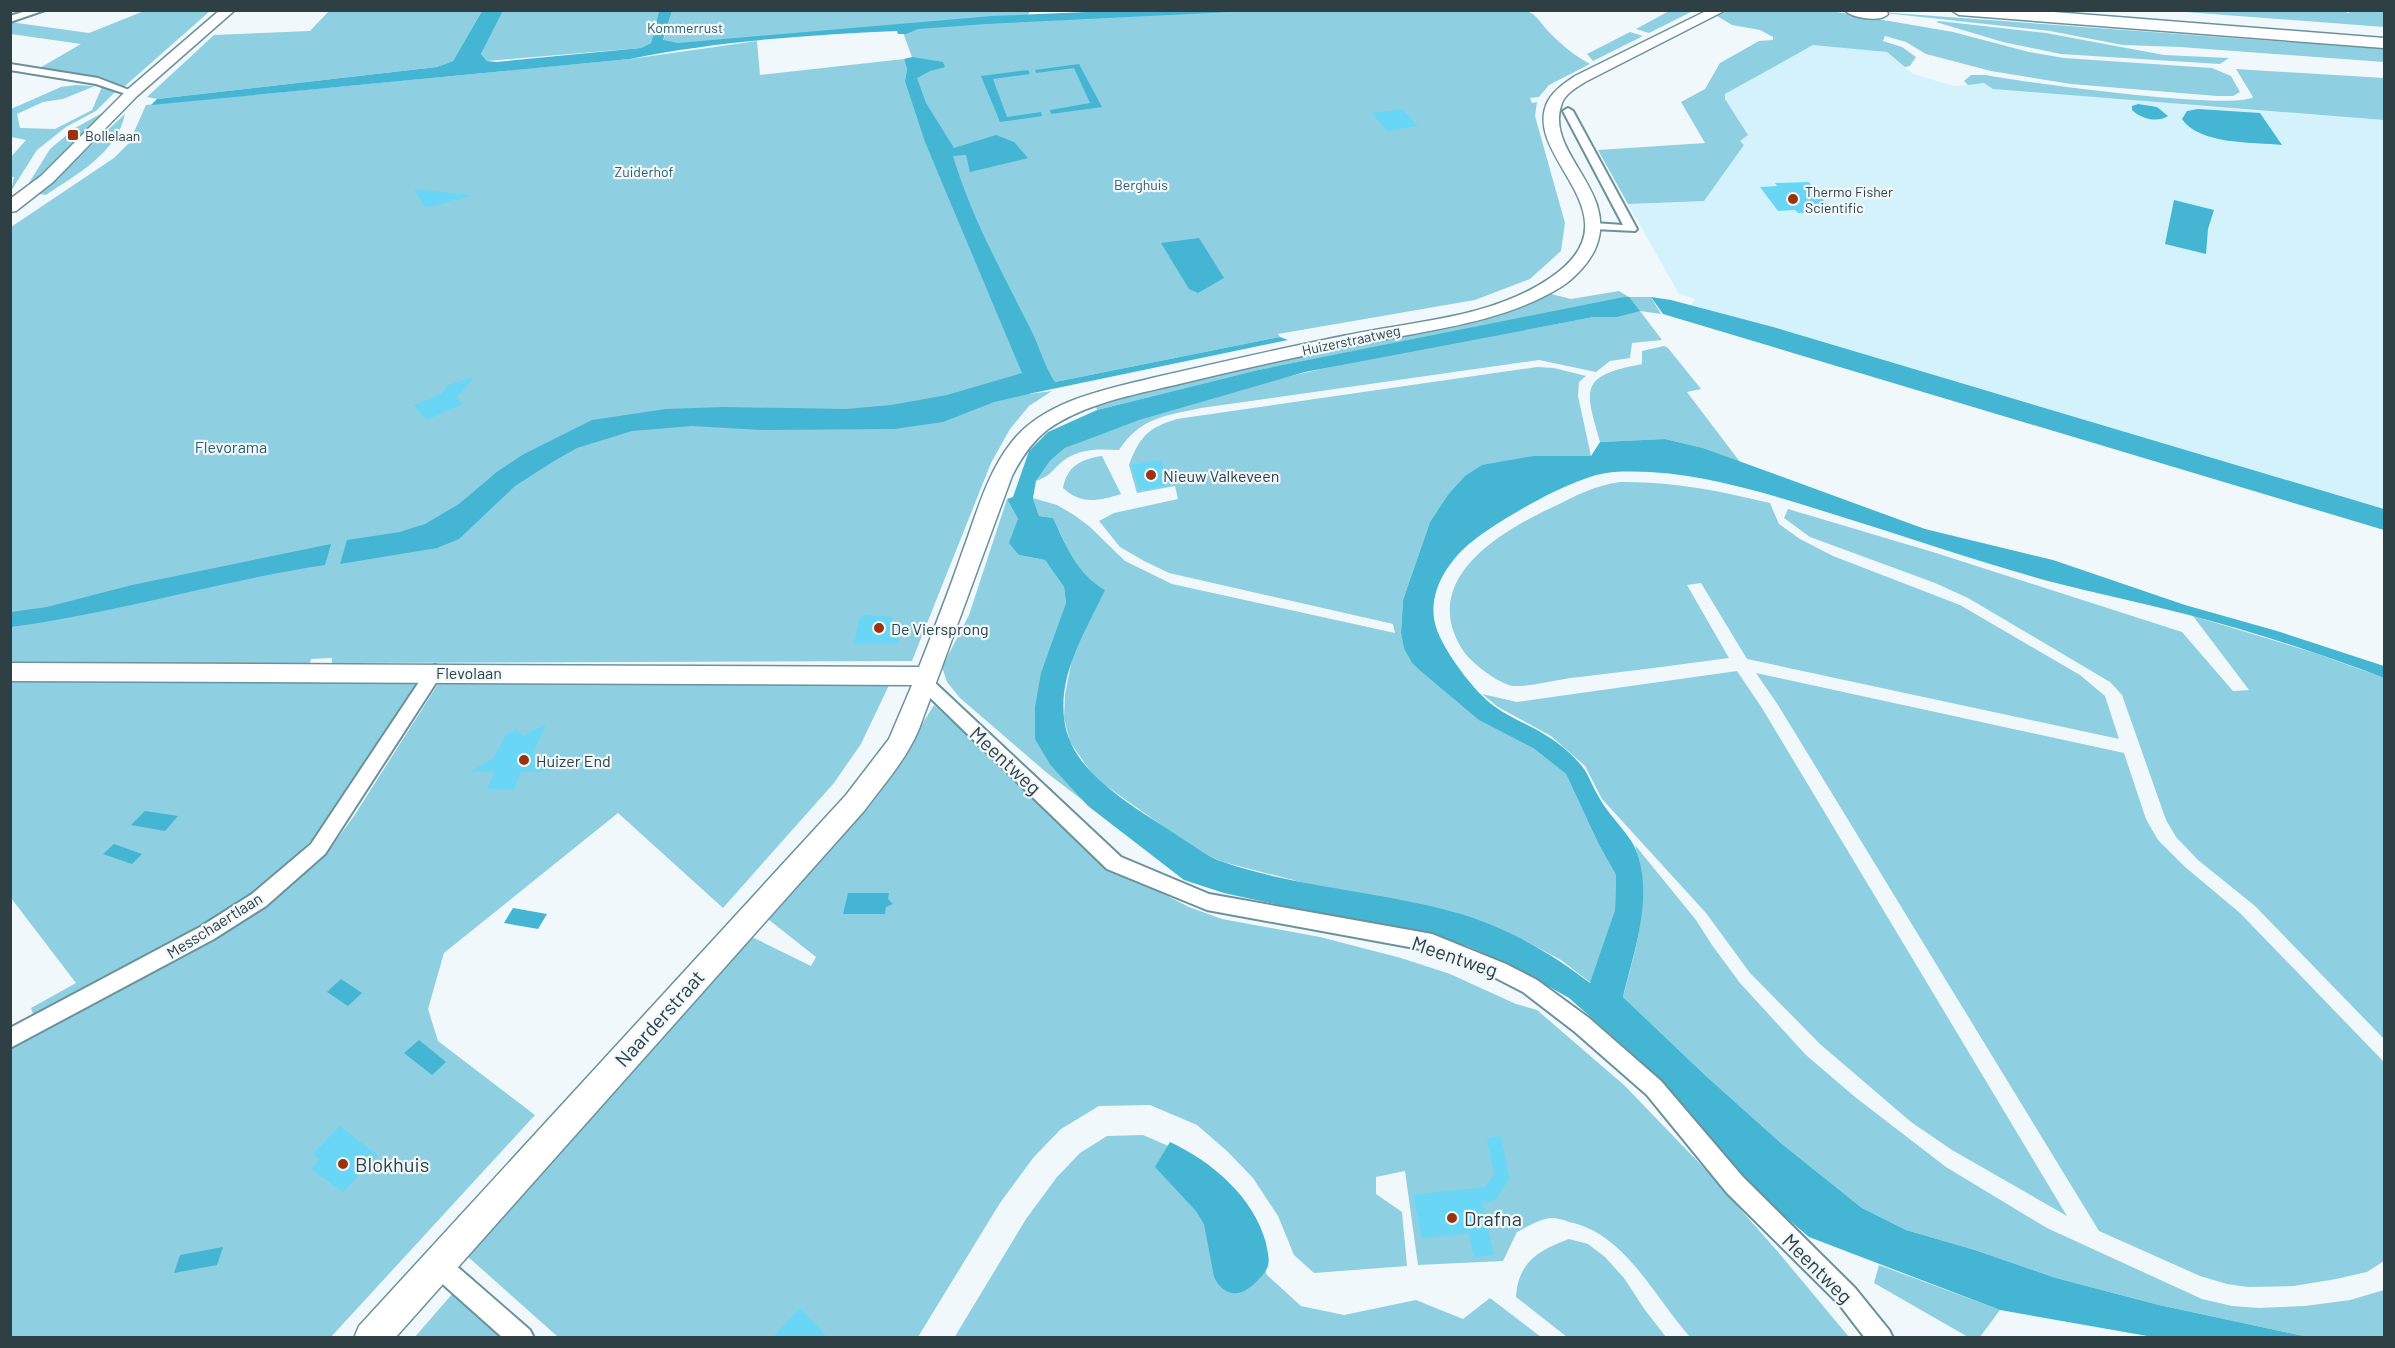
<svg xmlns="http://www.w3.org/2000/svg" width="2395" height="1348" font-family="Barlow,sans-serif">
	<style>
		.built { fill: #d4f2fb }
		.green { fill: #8fcfe2 }
		.water { fill: #44b5d2 }
		.building { fill: #68d6f4 }
		.lines { fill: none; stroke-linecap: round; stroke-linejoin: round }
		.street-casing { stroke: #6a929d; stroke-width: 4 }
		.secondary-casing { stroke: #6a929d; stroke-width: 3 }
		.highway-casing { stroke: #6a929d; stroke-width: 3 }
		.street { fill: #fff; fill-rule: evenodd }
		.secondary { fill: #fff; fill-rule: evenodd }
		.highway { fill: #fff; fill-rule: evenodd }
		.poi-dot { fill: #9a340d; stroke: #f0f8fb; stroke-width: 2 }
		.labels { text-anchor: middle; dominant-baseline: central; stroke-width: 4.5; stroke-linejoin: round; paint-order: stroke }
		.far-park-label { font-size: 14px; fill: #2f5e6b; stroke: #f0f8fb }
		.far-poi-label { font-size: 14px; fill: #2f4045; stroke: #f0f8fb; text-anchor: start }
		.far-street-label { font-size: 14px; fill: #2f4045; stroke: #f0f8fb }
		.park-label { font-size: 16px; fill: #2f5e6b; stroke: #f0f8fb }
		.poi-label { font-size: 16px; fill: #2f4045; stroke: #f0f8fb; text-anchor: start }
		.street-label { font-size: 16px; fill: #2f4045; stroke: #f0f8fb }
		.near-street-label { font-size: 20px; fill: #2f4045; stroke: #f0f8fb }
		.near-poi-label { font-size: 20px; fill: #2f4045; stroke: #f0f8fb; text-anchor: start }
	</style>
	<rect width="100%" height="100%" fill="#f0f8fb"/>
	<path class="built" d="M 1816,44 L 1887,52 L 1913,74 L 1954,86 L 1984,83 L 2197,106 L 2384,120 L 2384,509 L 2034,406 L 2034,404 L 1691,305 L 1695,299 L 1679,294 L 1628,204 L 1704,200 L 1744,145 L 1739,141 L 1748,135 L 1726,101 L 1725,94 L 1807,47 Z"/>
	<path class="green" d="M 1671,10 L 1693,11 L 1649,33 L 1636,29 Z
		M 1825,10 L 1953,32 L 2029,52 L 2064,58 L 2212,68 L 2231,76 L 2240,92 L 2233,96 L 2217,96 L 2071,84 L 1991,71 L 1926,54 L 1906,42 L 1885,36 L 1883,41 L 1902,47 L 1916,57 L 1910,66 L 1905,67 L 1887,52 L 1813,45 L 1725,94 L 1725,99 L 1748,135 L 1740,141 L 1744,145 L 1704,201 L 1628,204 L 1598,150 L 1705,143 L 1681,102 L 1705,89 L 1720,63 L 1759,41 L 1773,40 L 1773,37 L 1760,30 L 1732,25 L 1717,16 L 1728,11 Z
		M 2340,10 L 2349,13 L 2350,11 L 2384,11 L 2384,27 L 2172,11 Z
		M 144,11 L 210,11 L 125,86 L 31,73 L 81,44 L 11,34 L 10,22 L 89,33 Z
		M 329,11 L 482,11 L 453,61 L 437,67 L 157,99 L 147,97 L 214,35 L 310,31 Z
		M 503,11 L 659,11 L 651,43 L 641,48 L 487,61 L 481,54 Z
		M 672,11 L 1030,11 L 1028,15 L 662,45 Z
		M 1188,11 L 1527,11 C 1537,15 1540,22 1547,30 C 1559,43 1575,56 1590,64 L 1549,85 L 1539,97 L 1530,98 L 1532,103 L 1537,102 L 1535,116 L 1565,223 L 1561,251 L 1530,279 L 1475,300 L 1278,334 L 1280,337 L 1055,382 L 1050,374 L 1029,394 L 1052,391 L 1029,406 L 1010,429 L 991,463 L 912,661 L 332,663 L 332,658 L 311,659 L 310,663 L 11,664 L 11,227 L 114,158 L 129,143 L 146,105 L 630,59 L 757,41 L 760,75 L 904,59 L 907,69 L 905,81 L 912,57 L 901,27 Z
		M 1866,11 L 2384,49 L 2384,62 L 2180,47 L 2123,45 L 2050,31 Z
		M 1939,21 L 2046,33 L 2164,55 L 2229,58 L 2220,64 L 2061,54 L 2003,42 L 1936,22 Z
		M 1630,32 L 1643,36 L 1593,61 L 1587,54 Z
		M 2236,69 L 2384,78 L 2384,120 L 1993,89 L 1984,83 L 1968,85 L 1964,81 L 1971,75 L 1986,75 C 2021,82 2234,111 2253,97 Z
		M 76,85 L 95,86 L 63,99 L 43,102 L 17,114 L 20,128 L 55,129 L 92,110 L 102,87 L 118,89 L 96,111 L 66,127 L 37,150 L 11,191 L 14,177 L 11,177 L 10,158 L 26,140 L 11,137 L 11,109 L 61,87 Z
		M 104,112 L 24,191 L 50,149 L 75,128 Z
		M 125,114 C 117,153 77,174 46,195 L 39,194 Z
		M 1619,291 L 1629,297 L 1651,297 L 1661,314 L 1640,311 L 1662,340 L 1632,343 L 1630,358 L 1610,361 L 1596,372 L 1539,360 L 1201,408 C 1165,416 1141,417 1119,450 C 1098,449 1080,448 1063,461 C 1051,471 1052,475 1036,481 L 1050,461 L 1065,448 C 1232,376 1416,351 1594,317 L 1629,297 L 1258,370 L 1097,410 L 1095,405 L 1143,391 L 1506,311 L 1551,294 L 1571,299 Z
		M 1664,346 L 1668,348 L 1701,389 L 1687,392 L 1740,462 L 1703,448 L 1665,439 L 1600,442 C 1584,387 1580,376 1642,364 L 1642,351 Z
		M 1537,367 L 1554,368 L 1586,376 L 1579,382 L 1578,396 L 1591,456 L 1533,456 L 1508,462 L 1447,496 L 1430,522 L 1403,600 L 1401,632 L 1404,649 L 1412,663 L 1533,748 L 1566,774 L 1599,845 L 1616,875 L 1615,910 L 1591,983 L 1561,960 L 1527,942 L 1454,912 L 1320,887 L 1223,862 L 1198,851 L 1095,778 L 1070,742 L 1064,718 L 1065,694 L 1074,649 L 1095,610 L 1093,584 L 1074,563 L 1053,518 L 1039,516 L 1033,498 L 1057,505 L 1074,515 L 1089,526 L 1125,561 L 1172,584 L 1395,633 L 1393,624 L 1169,573 L 1144,561 L 1120,547 L 1099,521 L 1114,513 L 1178,499 L 1175,486 L 1137,493 L 1129,465 C 1140,436 1148,428 1177,419 Z
		M 1102,456 L 1121,494 C 1099,501 1081,505 1063,488 C 1067,466 1081,459 1102,456 Z
		M 1620,482 C 1672,481 1720,491 1770,503 L 1779,524 L 1800,539 L 1833,556 L 1960,605 L 2080,675 L 2105,696 L 2119,739 L 1747,659 L 1701,583 L 1687,585 L 1729,658 C 1676,665 1624,672 1571,678 C 1555,680 1529,687 1513,686 C 1498,684 1469,661 1462,649 C 1419,580 1499,532 1553,507 C 1575,496 1596,485 1620,482 Z
		M 1007,499 L 1018,519 L 1019,555 L 1045,560 L 1064,587 L 1066,603 L 1057,632 L 1051,766 L 1085,802 L 1047,773 L 960,698 L 947,682 L 942,667 L 969,615 Z
		M 1788,509 L 1936,553 L 2182,632 L 2233,691 L 2249,690 L 2193,616 L 2315,653 L 2384,678 L 2384,1039 L 2255,906 L 2198,860 L 2176,837 L 2166,820 L 2122,695 L 2110,682 L 1968,598 L 1935,583 L 1810,537 L 1784,518 Z
		M 1737,671 L 1762,708 L 2067,1216 L 1952,1150 L 1911,1122 L 1820,1044 L 1750,973 L 1706,913 L 1602,799 L 1585,766 L 1551,736 L 1498,707 L 1482,694 L 1517,702 Z
		M 1756,673 L 2124,753 L 2146,819 L 2158,840 L 2184,866 L 2240,913 L 2384,1062 L 2384,1261 L 2367,1272 L 2336,1279 L 2294,1286 L 2248,1287 L 2227,1284 L 2200,1276 L 2099,1231 L 1778,705 Z
		M 272,680 L 418,682 L 418,686 L 318,834 L 266,884 L 221,917 L 33,1014 L 31,1008 L 76,983 L 11,898 L 11,681 Z
		M 440,681 L 891,681 L 861,744 L 834,783 L 723,908 L 618,813 L 444,953 L 428,1009 L 438,1041 L 535,1115 L 331,1337 L 11,1338 L 11,1048 L 222,935 L 273,902 L 329,850 L 354,816 Z
		M 934,705 L 1024,786 L 1112,859 L 1156,890 L 1189,907 L 1222,919 L 1320,937 L 1401,958 L 1450,974 L 1516,1004 L 1537,1010 L 1624,1085 L 1704,1168 L 1779,1253 L 1849,1337 L 1690,1337 C 1655,1298 1625,1233 1569,1222 C 1564,1220 1557,1218 1551,1218 C 1539,1219 1527,1227 1517,1232 L 1503,1261 L 1418,1265 L 1405,1171 L 1376,1177 L 1376,1194 L 1402,1212 L 1407,1266 L 1314,1273 L 1294,1255 L 1278,1216 L 1253,1178 L 1227,1151 L 1197,1125 L 1150,1105 L 1099,1106 L 1061,1129 L 1033,1158 L 1000,1203 L 918,1337 L 558,1337 L 466,1255 L 748,935 L 811,966 L 816,957 L 764,916 L 895,768 Z
		M 1635,845 L 1696,920 L 1712,945 L 1740,983 L 1806,1055 L 1855,1097 L 1946,1167 L 2047,1228 L 2202,1299 L 2232,1306 L 2259,1308 L 2305,1306 L 2350,1300 L 2384,1290 L 2384,1337 L 2308,1337 L 2159,1305 L 2056,1278 L 1975,1250 L 1906,1230 L 1862,1208 L 1782,1144 L 1706,1076 L 1623,997 C 1633,958 1646,919 1642,877 C 1641,867 1637,856 1635,845 Z
		M 1143,1135 L 1180,1151 L 1250,1231 L 1267,1275 L 1301,1306 L 1344,1315 L 1416,1300 L 1463,1319 L 1490,1298 L 1541,1337 L 954,1338 L 1026,1219 L 1057,1177 L 1080,1153 L 1107,1136 Z
		M 1569,1239 L 1588,1244 L 1605,1257 L 1624,1278 L 1645,1310 L 1666,1337 L 1567,1337 L 1516,1297 C 1518,1262 1539,1250 1569,1239 Z
		M 1879,1265 L 2000,1310 L 1980,1337 L 1968,1337 L 1874,1283 Z
		M 453,1293 L 509,1338 L 414,1338 Z"/>
	<path class="water" d="M 1111,11 L 1250,11 L 986,24 L 918,29 L 906,34 L 898,34 L 897,31 C 809,35 716,41 630,59 L 151,105 L 157,99 L 437,67 L 453,61 L 482,11 L 503,11 L 481,54 L 487,61 L 496,62 L 641,48 L 651,43 L 659,11 L 672,11 L 663,40 L 678,43 L 992,16 Z
		M 912,57 L 943,62 L 945,67 L 930,71 L 917,78 L 926,103 L 954,148 L 996,135 L 1014,142 L 1028,158 L 970,172 L 966,155 L 953,156 C 971,217 1002,272 1030,328 C 1040,347 1043,364 1055,382 L 1280,337 L 1288,340 L 1033,393 L 994,402 L 943,422 L 894,429 L 761,430 L 692,426 L 632,431 L 577,448 L 554,461 L 515,486 L 459,539 L 437,548 L 340,564 L 347,540 L 400,532 L 425,524 L 459,504 L 498,471 L 524,454 L 592,420 L 666,409 L 724,407 L 846,409 L 891,405 L 947,395 L 1022,373 L 925,142 L 905,81 L 907,69 L 904,59 Z
		M 1079,64 L 1102,107 L 1051,114 L 1050,110 L 1090,103 L 1074,68 L 1036,73 L 1035,70 Z
		M 1028,70 L 1030,74 L 993,79 L 1007,117 L 1041,112 L 1042,116 L 1000,122 L 981,76 Z
		M 2138,104 L 2157,107 L 2168,116 C 2158,123 2141,119 2132,110 L 2132,106 Z
		M 2198,109 L 2260,113 L 2282,145 C 2254,142 2199,145 2182,119 L 2187,111 Z
		M 2174,200 L 2214,210 L 2208,229 L 2206,254 L 2165,244 Z
		M 1199,238 L 1224,278 L 1198,293 L 1189,289 L 1161,243 Z
		M 1624,297 L 1629,297 L 1640,311 L 1617,317 L 1594,317 L 1305,372 L 1139,420 L 1065,448 L 1050,461 L 1036,481 L 1033,498 L 1039,516 L 1053,518 C 1067,548 1077,574 1105,590 C 1086,631 1059,671 1064,718 C 1068,755 1096,779 1124,800 C 1143,814 1164,826 1184,840 C 1197,848 1208,857 1223,862 C 1299,888 1379,891 1454,912 C 1504,926 1550,952 1590,983 L 1615,910 L 1616,875 L 1599,845 L 1566,774 L 1533,748 L 1479,720 L 1423,673 L 1412,663 L 1404,649 L 1401,633 L 1403,600 L 1430,522 L 1447,496 L 1465,476 L 1482,465 L 1533,456 L 1591,456 L 1600,442 L 1665,439 L 1703,448 L 1925,529 L 2053,560 L 2185,605 L 2277,631 L 2384,666 L 2384,678 C 2321,654 2255,632 2189,615 C 2142,603 2095,593 2048,581 C 1973,560 1898,534 1823,511 C 1756,490 1685,468 1614,472 C 1578,474 1508,515 1478,537 C 1451,556 1425,592 1436,627 C 1443,650 1475,693 1494,706 C 1510,718 1530,725 1547,736 C 1560,744 1578,759 1586,772 C 1591,781 1594,790 1600,799 C 1608,814 1630,835 1635,848 C 1655,895 1634,951 1623,997 L 1706,1076 L 1782,1144 L 1862,1208 L 1906,1230 L 1975,1250 L 2056,1278 L 2159,1305 L 2308,1337 L 2153,1337 L 2000,1310 L 1809,1237 L 1763,1198 L 1671,1093 L 1626,1048 L 1569,998 L 1516,968 L 1467,946 L 1224,893 L 1184,880 L 1088,806 L 1051,766 L 1035,739 L 1035,707 L 1041,673 L 1066,603 L 1064,587 L 1045,560 L 1019,555 L 1009,543 L 1018,519 L 1007,499 L 1013,497 L 1029,451 L 1048,432 L 1097,410 L 1258,370 Z
		M 1651,297 L 1671,300 L 1773,327 L 2384,509 L 2384,530 L 1663,314 Z
		M 331,544 L 325,565 C 219,581 116,613 11,627 L 11,612 L 47,607 L 132,585 Z
		M 145,811 L 178,816 L 165,831 L 131,825 Z
		M 114,844 L 142,854 L 132,864 L 103,854 Z
		M 848,893 L 889,893 L 888,899 L 893,904 L 886,907 L 885,914 L 843,914 Z
		M 513,908 L 547,914 L 538,929 L 504,923 Z
		M 341,979 L 362,993 L 348,1006 L 327,992 Z
		M 419,1040 L 446,1062 L 432,1075 L 404,1053 Z
		M 1170,1142 C 1211,1161 1254,1197 1266,1243 C 1267,1250 1270,1258 1268,1266 C 1266,1272 1261,1277 1257,1281 C 1242,1297 1225,1299 1214,1277 L 1204,1224 L 1196,1211 L 1155,1167 Z
		M 223,1247 L 217,1265 L 174,1273 L 180,1255 Z"/>
	<path class="building" d="M 1402,109 L 1418,126 L 1387,131 L 1372,113 Z
		M 1809,182 L 1833,212 L 1798,213 L 1795,210 L 1778,211 L 1760,187 L 1777,186 L 1775,183 Z
		M 414,189 L 470,195 L 470,196 L 430,207 L 424,206 Z
		M 475,377 L 457,397 L 463,404 L 426,420 L 414,405 L 441,394 L 448,385 Z
		M 1161,460 L 1171,485 L 1140,490 L 1131,465 Z
		M 867,615 L 893,617 L 893,621 L 901,621 L 898,643 L 854,643 L 860,617 Z
		M 546,724 L 532,756 L 559,756 L 553,771 L 521,772 L 514,789 L 487,789 L 495,772 L 470,772 L 494,758 L 505,736 L 510,732 L 517,729 L 523,736 Z
		M 340,1126 L 378,1156 L 343,1192 L 311,1169 L 320,1159 L 313,1154 Z
		M 1501,1136 L 1509,1179 L 1495,1200 L 1482,1202 L 1494,1255 L 1474,1257 L 1469,1233 L 1422,1238 L 1413,1195 L 1485,1187 L 1494,1175 L 1487,1139 Z
		M 800,1308 L 828,1338 L 772,1338 Z"/>
	<g class="lines">
		<g class="street-casing">
			<path id="street" d="M 29,10 L 45,10 L 10,22 L 10,16 Z
				M 10,64 L 98,78 L 137,93 L 132,96 L 96,84 L 10,70 Z
				M 1568,108 L 1573,111 L 1637,229 L 1635,231 L 1594,229 L 1588,226 L 1594,223 L 1623,225 L 1563,111 Z
				M 435,665 L 441,667 L 443,671 L 441,675 L 325,854 L 266,906 L 214,939 L 10,1048 L 10,1028 L 200,927 L 252,894 L 311,844 L 429,667 Z
				M 925,677 L 931,679 L 1121,857 L 1209,894 L 1432,934 L 1506,964 L 1537,980 L 1589,1018 L 1661,1081 L 1743,1177 L 1855,1288 L 1889,1330 L 1893,1338 L 1865,1338 L 1839,1304 L 1727,1193 L 1647,1095 L 1575,1032 L 1523,992 L 1492,976 L 1431,951 L 1207,910 L 1107,869 L 919,687 L 917,683 L 919,679 Z
				M 437,1253 L 445,1256 L 530,1330 L 534,1338 L 503,1338 L 429,1272 L 426,1264 L 429,1256 Z"/>
		</g>
		<g class="secondary-casing">
			<path id="secondary" d="M 220,10 L 235,10 L 137,96 L 53,182 L 16,211 L 10,212 L 10,199 L 41,176 L 127,90 Z
				M 1708,10 L 1726,10 L 1585,82 C 1577,87 1565,94 1562,103 C 1543,152 1619,190 1596,247 C 1590,262 1575,278 1561,287 C 1502,323 1432,329 1366,343 C 1302,355 1238,370 1175,385 C 1132,395 1083,404 1047,430 C 1031,443 1021,458 1012,476 L 919,729 C 906,760 884,784 864,811 L 395,1338 L 354,1338 L 359,1326 L 846,795 L 889,739 L 912,685 L 10,681 L 10,663 L 919,667 C 934,629 949,591 962,553 C 976,516 986,475 1011,443 C 1043,401 1104,390 1152,378 C 1217,363 1282,348 1348,335 C 1415,321 1492,318 1550,278 C 1643,215 1519,157 1548,101 C 1554,90 1565,83 1575,76 Z"/>
		</g>
		<g class="highway-casing">
			<path id="highway" d="M 1844,10 L 1886,10 L 1888,14 C 1880,23 1852,18 1844,10 Z
				M 1951,10 L 2030,10 L 2384,38 L 2384,48 L 1959,15 Z"/>
		</g>
		<use href="#street" class="street"/>
		<use href="#secondary" class="secondary"/>
		<use href="#highway" class="highway"/>
	</g>
	<g class="poi-dot">
		<rect x="67" y="129" width="12" height="12" rx="3"/>
		<circle cx="1793" cy="199" r="6"/>
		<circle cx="1151" cy="475" r="6"/>
		<circle cx="879" cy="628" r="6"/>
		<circle cx="524" cy="760" r="6"/>
		<circle cx="343" cy="1164" r="6"/>
		<circle cx="1452" cy="1218" r="6"/>
	</g>
	<g class="labels">
		<g class="far-park-label">
			<text x="685" y="27">Kommerrust</text>
			<text x="644" y="171">Zuiderhof</text>
			<text x="1141" y="184">Berghuis</text>
		</g>
		<g class="far-poi-label">
			<text x="85" y="135">Bollelaan</text>
			<text x="1805" y="191">Thermo Fisher<tspan x="1805" dy="16">Scientific</tspan></text>
		</g>
		<g class="far-street-label">
			<text transform="translate(1351 340) rotate(-12)">Huizerstraatweg</text>
		</g>
		<g class="park-label">
			<text x="231" y="446">Flevorama</text>
		</g>
		<g class="poi-label">
			<text x="1163" y="475">Nieuw Valkeveen</text>
			<text x="891" y="628">De Viersprong</text>
			<text x="536" y="760">Huizer End</text>
		</g>
		<g class="street-label">
			<text x="469" y="672">Flevolaan</text>
			<text transform="translate(214 925) rotate(-32)">Messchaertlaan</text>
		</g>
		<g class="near-street-label">
			<text transform="translate(1006 760) rotate(43)">Meentweg</text>
			<text transform="translate(1455 956) rotate(19)">Meentweg</text>
			<text transform="translate(659 1018) rotate(-48)">Naarderstraat</text>
			<text transform="translate(1818 1268) rotate(45)">Meentweg</text>
		</g>
		<g class="near-poi-label">
			<text x="355" y="1164">Blokhuis</text>
			<text x="1464" y="1218">Drafna</text>
		</g>
	</g>
	<rect width="2395" height="1348" fill="none" stroke="#2f4045" stroke-width="24"/>
</svg>
